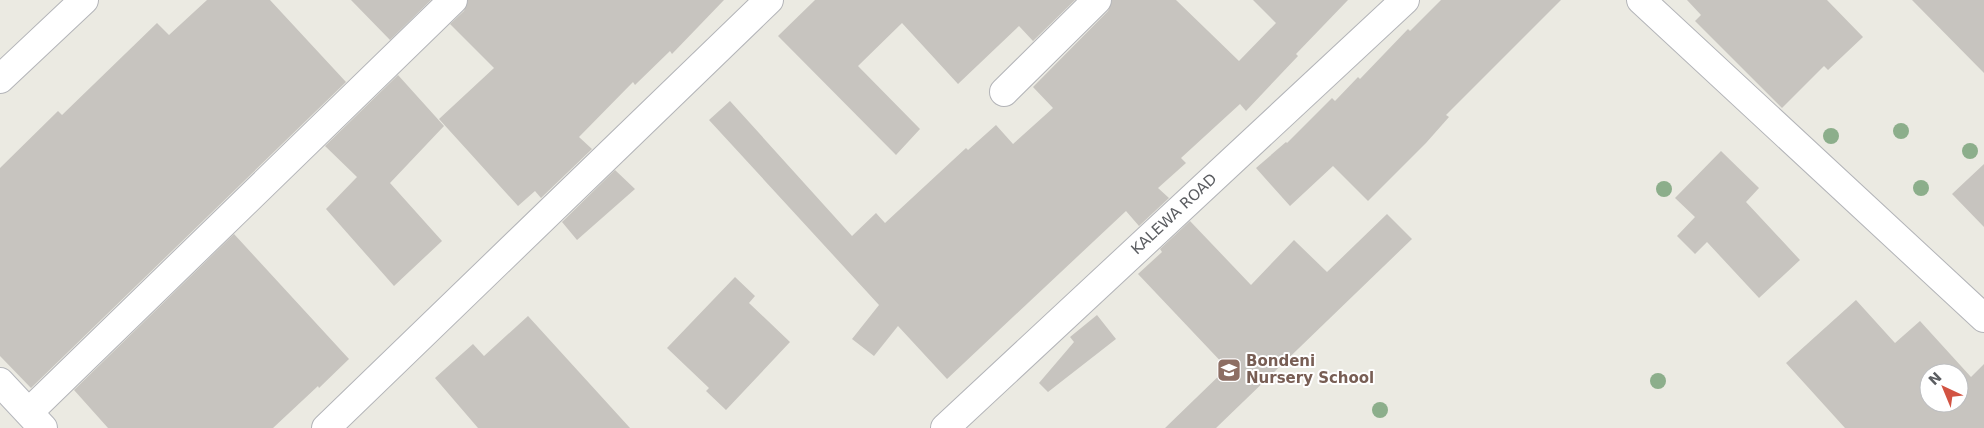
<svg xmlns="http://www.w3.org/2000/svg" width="1984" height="428" font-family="'DejaVu Sans',sans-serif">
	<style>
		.building { fill: #c7c4bf; fill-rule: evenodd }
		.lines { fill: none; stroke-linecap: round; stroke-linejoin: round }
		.street-casing { stroke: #b3b4b8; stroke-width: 30 }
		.secondary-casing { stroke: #b4b6bb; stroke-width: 30 }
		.street { stroke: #fff; stroke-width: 28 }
		.secondary { stroke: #fff; stroke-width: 28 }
		.tree { fill: #8cae8b }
		.labels { text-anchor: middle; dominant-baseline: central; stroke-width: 4; stroke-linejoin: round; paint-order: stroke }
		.street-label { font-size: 15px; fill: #5b5d61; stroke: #fff }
		.education-label { font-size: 15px; font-weight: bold; fill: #785e54; stroke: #fff; text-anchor: start }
	</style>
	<rect width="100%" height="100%" fill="#ebeae2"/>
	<path class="building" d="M 207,0 L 270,0 L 346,82 L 31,388 L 0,356 L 0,168 L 58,111 L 62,115 L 157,23 L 169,35 Z
		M 351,0 L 431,0 L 390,40 Z
		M 468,0 L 724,0 L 672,54 L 670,51 L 635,85 L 633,82 L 579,137 L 592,149 L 541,198 L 535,191 L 518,206 L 439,119 L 494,68 L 450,24 L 464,11 Z
		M 815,0 L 1075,0 L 1033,41 L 1019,26 L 958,84 L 902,23 L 858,66 L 920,129 L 896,155 L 778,36 Z
		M 1112,0 L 1176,0 L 1239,61 L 1276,23 L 1253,0 L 1348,0 L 1296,54 L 1298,56 L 1246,111 L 1240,104 L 1181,158 L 1186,163 L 1158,188 L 1169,198 L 1139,226 L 1126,211 L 947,379 L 898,326 L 874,356 L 852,339 L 879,305 L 709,120 L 730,101 L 852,236 L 876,213 L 885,223 L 966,148 L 968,150 L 996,125 L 1013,144 L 1053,108 L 1033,87 L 1108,11 Z
		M 1441,0 L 1561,0 L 1446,115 L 1449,117 L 1426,143 L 1368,201 L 1333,166 L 1290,206 L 1256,168 L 1286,142 L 1287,143 L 1332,98 L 1335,101 L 1358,77 L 1360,79 L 1408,29 L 1410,31 Z
		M 1687,0 L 1827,0 L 1863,37 L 1828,70 L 1824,66 L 1782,108 L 1695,21 L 1701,15 Z
		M 1912,0 L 1984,0 L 1984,73 Z
		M 398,75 L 444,126 L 390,183 L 442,241 L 394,286 L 326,209 L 357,177 L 325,146 Z
		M 1721,151 L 1759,188 L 1746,202 L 1800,260 L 1759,298 L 1707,242 L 1695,254 L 1677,236 L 1695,217 L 1675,198 Z
		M 1984,164 L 1984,227 L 1952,194 Z
		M 615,170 L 635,189 L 577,240 L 562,222 Z
		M 1387,214 L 1412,239 L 1216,428 L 1165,428 L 1227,368 L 1138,274 L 1162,252 L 1160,249 L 1190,221 L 1251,285 L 1294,240 L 1327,272 Z
		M 234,234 L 349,359 L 319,388 L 318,386 L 273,428 L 108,428 L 74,390 Z
		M 735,277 L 755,296 L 749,303 L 790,342 L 726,410 L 706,391 L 709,388 L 667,348 Z
		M 1856,300 L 1895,343 L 1920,321 L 1971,377 L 1984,364 L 1984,428 L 1845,428 L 1786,363 ZM 1929,373 L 1959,373 L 1959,403 L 1929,403 Z
		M 1097,315 L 1116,339 L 1048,392 L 1039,383 L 1074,342 L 1070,337 Z
		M 528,316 L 630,428 L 478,428 L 435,378 L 473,344 L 484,356 Z"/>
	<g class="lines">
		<g class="street-casing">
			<path id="street" d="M 1641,0 L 1984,318
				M 0,79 L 84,0
				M 1004,92 L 1097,0
				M 29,412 L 453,0
				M 326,428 L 769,0
				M 945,428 L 1405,0"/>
		</g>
		<g class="secondary-casing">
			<path id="secondary" d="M 0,382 L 43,428"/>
		</g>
		<use href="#street" class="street"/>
		<use href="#secondary" class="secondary"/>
	</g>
	<g class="tree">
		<circle cx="1901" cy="131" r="8"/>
		<circle cx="1831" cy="136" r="8"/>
		<circle cx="1970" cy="151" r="8"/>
		<circle cx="1921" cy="188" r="8"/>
		<circle cx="1664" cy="189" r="8"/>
		<circle cx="1658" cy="381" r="8"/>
		<circle cx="1380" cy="410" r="8"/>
	</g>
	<defs>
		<g id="school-square" transform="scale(1.25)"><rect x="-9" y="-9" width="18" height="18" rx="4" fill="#8d6e63" stroke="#fff"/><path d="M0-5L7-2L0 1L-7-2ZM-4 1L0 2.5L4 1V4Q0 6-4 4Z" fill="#fff"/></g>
	</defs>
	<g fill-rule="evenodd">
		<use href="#school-square" x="1229" y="370"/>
	</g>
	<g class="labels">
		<g class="street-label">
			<text transform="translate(1174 214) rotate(-43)">KALEWA ROAD</text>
		</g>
		<g class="education-label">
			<text x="1246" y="361">Bondeni<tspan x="1246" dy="17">Nursery School</tspan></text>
		</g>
	</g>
	<g transform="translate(1944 388) rotate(316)"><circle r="24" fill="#ffffff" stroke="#bdbec0"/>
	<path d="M0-4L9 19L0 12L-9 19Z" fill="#d25342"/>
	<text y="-8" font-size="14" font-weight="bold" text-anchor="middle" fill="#5b5d61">N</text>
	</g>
</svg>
